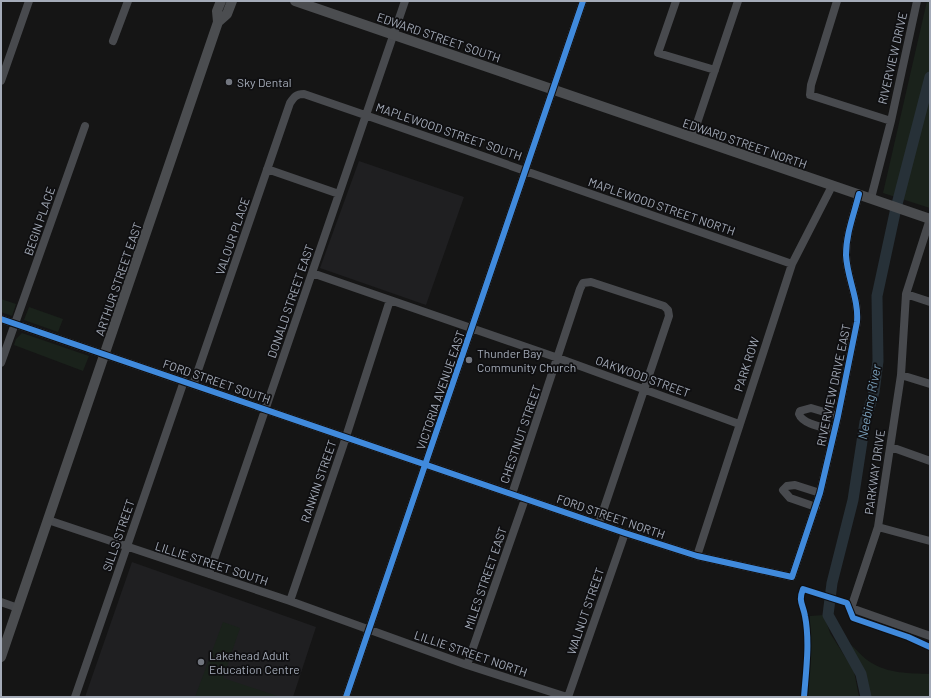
<svg xmlns="http://www.w3.org/2000/svg" width="931" height="698" font-family="Barlow,sans-serif">
	<style>
		.built { fill: #1f1f21 }
		.green { fill: #1a221b }
		.lines { fill: none; stroke-linecap: round; stroke-linejoin: round }
		.river { stroke: #273138; stroke-width: 11 }
		.minor { stroke: #484a4e; stroke-width: 8 }
		.major { stroke: #4b4d50; stroke-width: 10 }
		.cycleway-casing { stroke: #0f0f11; stroke-width: 8 }
		.cycleway { stroke: #408adc; stroke-width: 6 }
		.poi-dot { fill: #72767f; stroke: #0f0f11; stroke-width: 1.5 }
		.labels { text-anchor: middle; dominant-baseline: central; stroke-width: 3.5; stroke-linejoin: round; paint-order: stroke }
		.street-label { font-size: 12px; fill: #a4abb8; stroke: #0f0f11 }
		.poi-label { font-size: 12px; fill: #a4abb8; stroke: #0f0f11; text-anchor: start }
		.water-label { font-size: 13px; font-style: italic; fill: #779cb7; stroke: #0f0f11 }
	</style>
	<rect width="100%" height="100%" fill="#151515"/>
	<path class="built" d="M 359,161 L 464,197 L 426,305 L 320,268 Z
		M 132,562 L 316,627 L 293,697 L 85,697 Z"/>
	<path class="green" d="M 927,1 L 930,1 L 930,208 L 883,193 Z
		M 1,299 L 16,304 L 12,316 L 1,312 Z
		M 29,307 L 63,319 L 58,332 L 24,320 Z
		M 22,333 L 89,356 L 83,371 L 14,345 L 16,339 Z
		M 824,615 L 830,633 L 854,671 L 859,697 L 808,697 L 810,616 Z
		M 223,622 L 240,628 L 223,678 L 280,697 L 195,697 Z
		M 841,639 C 854,644 859,655 870,662 C 889,674 909,673 930,674 L 930,697 L 866,697 L 861,674 Z"/>
	<g class="lines">
		<path class="river" d="M 866,697 L 861,674 L 828,615 L 832,583 L 853,500 L 865,422 L 874,392 L 878,361 L 877,296 L 896,208 L 930,77"/>
		<path class="minor" d="M 676,1 L 658,53 L 715,70
			M 837,1 L 811,85 L 810,95 L 891,121
			M 113,41 L 128,1
			M 1,81 L 29,1
			M 692,138 L 738,1
			M 267,169 L 339,194
			M 871,198 L 891,121 L 917,1
			M 930,219 L 906,294 L 901,375 L 878,527 L 851,608 L 930,636
			M 312,273 L 558,358 L 739,424
			M 906,294 L 930,302
			M 1,319 L 625,533 L 697,556 L 792,577 L 820,493 L 838,416 L 857,322 C 859,299 847,278 846,255 C 846,234 854,214 859,194
			M 1,363 L 85,126
			M 901,375 L 930,384
			M 193,385 L 290,103 C 294,97 296,94 304,94 L 365,115 L 792,264
			M 835,430 C 824,427 803,425 799,414 L 800,411 L 811,408 L 838,416
			M 891,447 L 930,461
			M 512,494 L 580,289 L 583,283 L 591,282 L 664,306 L 668,310 L 669,316 L 599,523
			M 816,507 L 790,498 L 783,490 L 787,486 L 795,485 L 820,493
			M 48,520 L 290,601 L 467,665 L 567,697
			M 878,527 L 930,541
			M 697,556 L 792,264 L 832,186
			M 209,574 L 405,1
			M 290,601 L 343,446 L 390,300
			M 1,602 L 18,608
			M 467,665 L 525,499
			M 75,697 L 184,381
			M 346,697 L 583,1
			M 568,697 L 625,533"/>
		<path class="major" d="M 295,1 L 930,219
			M 218,22 L 227,14 L 232,1
			M 1,657 L 218,22 L 217,11 L 221,1"/>
		<g class="cycleway-casing">
			<path id="cycleway" d="M 1,319 L 625,533 L 697,556 L 792,577 L 820,493 L 838,416 L 857,322 C 859,299 847,278 846,255 C 846,234 854,214 859,194
				M 346,697 L 583,1
				M 804,697 C 806,671 810,642 805,616 C 803,604 798,602 803,589 L 847,603 L 853,618 L 908,637 L 930,647"/>
		</g>
		<use href="#cycleway" class="cycleway"/>
	</g>
	<g class="poi-dot">
		<circle cx="229" cy="82" r="4"/>
		<circle cx="469" cy="360" r="4"/>
		<circle cx="201" cy="662" r="4"/>
	</g>
	<g class="labels">
		<g class="street-label">
			<text transform="translate(439 37) rotate(19)">EDWARD STREET SOUTH</text>
			<text transform="translate(892 58) rotate(-77)">RIVERVIEW DRIVE</text>
			<text transform="translate(449 131) rotate(19)">MAPLEWOOD STREET SOUTH</text>
			<text transform="translate(745 143) rotate(19)">EDWARD STREET NORTH</text>
			<text transform="translate(662 206) rotate(19)">MAPLEWOOD STREET NORTH</text>
			<text transform="translate(39 221) rotate(-71)">BEGIN PLACE</text>
			<text transform="translate(232 236) rotate(-71)">VALOUR PLACE</text>
			<text transform="translate(118 279) rotate(-71)">ARTHUR STREET EAST</text>
			<text transform="translate(290 301) rotate(-71)">DONALD STREET EAST</text>
			<text transform="translate(746 364) rotate(-72)">PARK ROW</text>
			<text transform="translate(643 376) rotate(20)">OAKWOOD STREET</text>
			<text transform="translate(217 381) rotate(19)">FORD STREET SOUTH</text>
			<text transform="translate(833 385) rotate(-78)">RIVERVIEW DRIVE EAST</text>
			<text transform="translate(440 390) rotate(-71)">VICTORIA AVENUE EAST</text>
			<text transform="translate(520 434) rotate(-71)">CHESTNUT STREET</text>
			<text transform="translate(874 472) rotate(-82)">PARKWAY DRIVE</text>
			<text transform="translate(318 481) rotate(-71)">RANKIN STREET</text>
			<text transform="translate(611 516) rotate(19)">FORD STREET NORTH</text>
			<text transform="translate(118 535) rotate(-71)">SILLS STREET</text>
			<text transform="translate(212 563) rotate(18)">LILLIE STREET SOUTH</text>
			<text transform="translate(485 578) rotate(-71)">MILES STREET EAST</text>
			<text transform="translate(585 611) rotate(-71)">WALNUT STREET</text>
			<text transform="translate(471 653) rotate(19)">LILLIE STREET NORTH</text>
		</g>
		<g class="poi-label">
			<text x="237" y="82">Sky Dental</text>
			<text x="477" y="353">Thunder Bay<tspan x="477" dy="14">Community Church</tspan></text>
			<text x="209" y="655">Lakehead Adult<tspan x="209" dy="14">Education Centre</tspan></text>
		</g>
		<g class="water-label">
			<text transform="translate(869 402) rotate(-79)">Neebing River</text>
		</g>
	</g>
	<rect width="931" height="698" fill="none" stroke="#a4abb8" stroke-width="4"/>
</svg>
